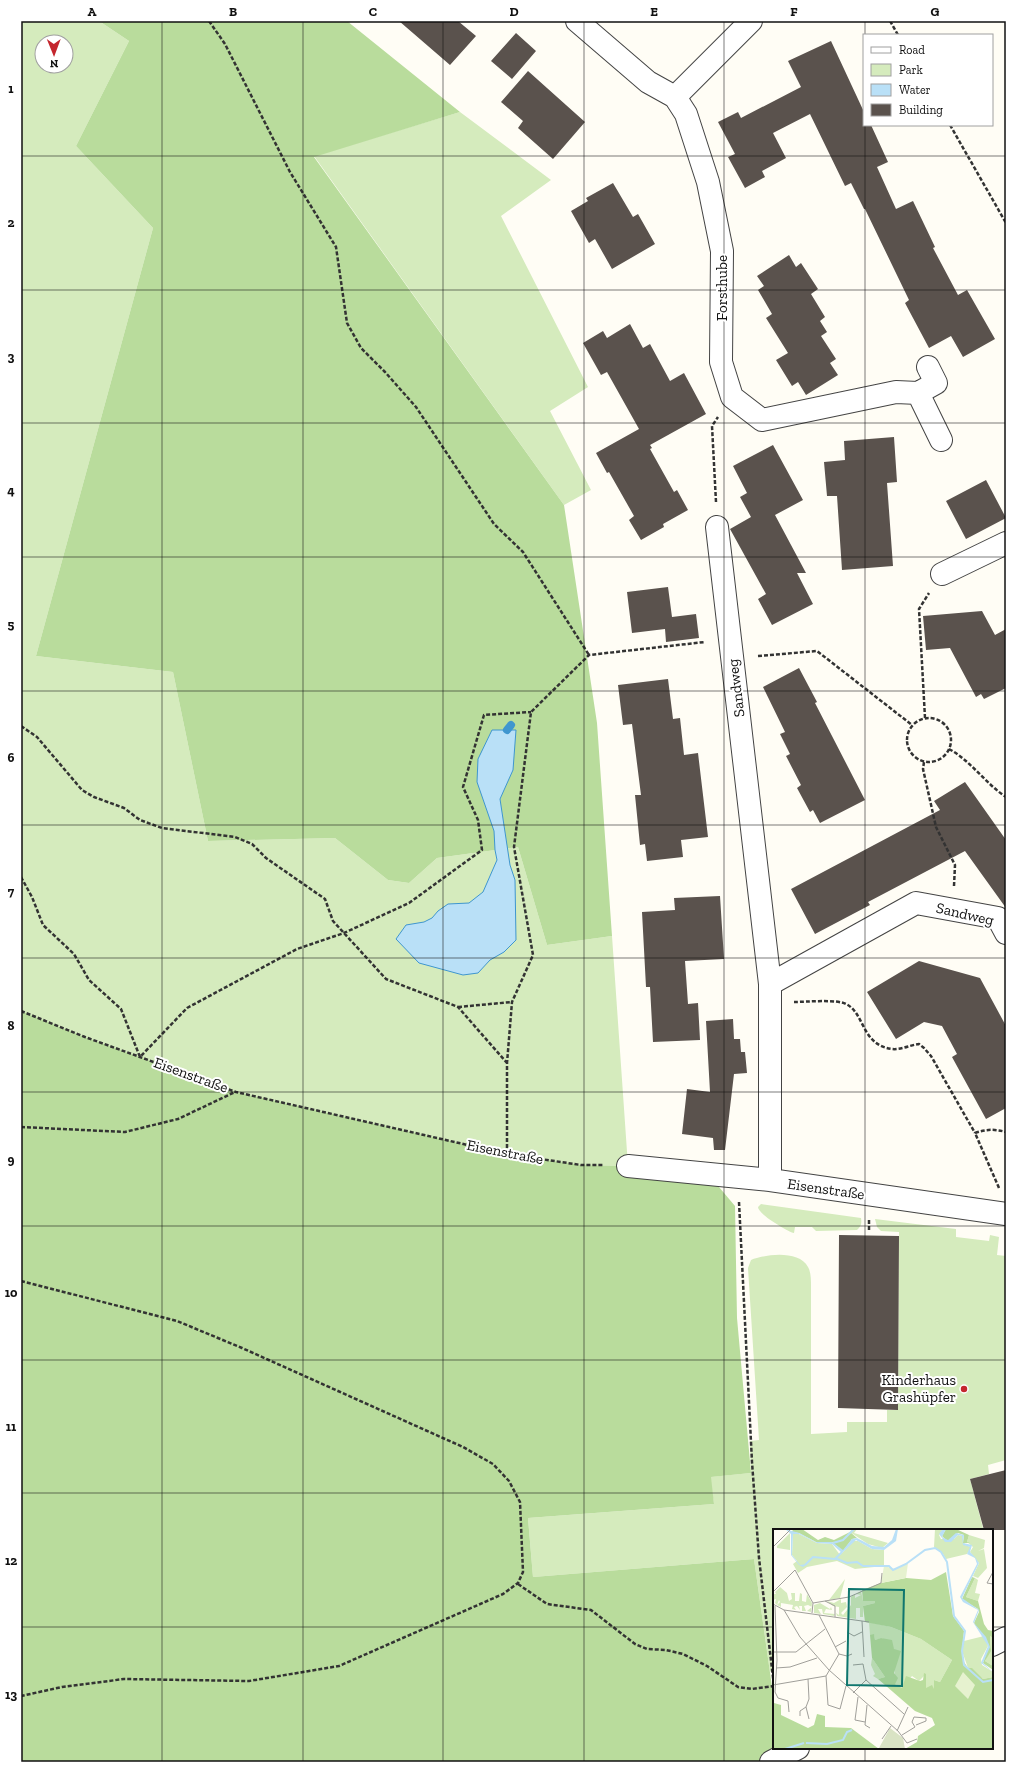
<svg xmlns="http://www.w3.org/2000/svg" width="1027" height="1783" font-family="'Zilla Slab',serif">
	<style>
		.green { fill: #d5ebbd; fill-rule: evenodd }
		.forest { fill: #b9dc9c }
		.water { fill: #b9e0f7; stroke: #3f96cf }
		.lines { fill: none; stroke-linecap: round; stroke-linejoin: round }
		.stream { stroke: #3f96cf; stroke-width: 8 }
		.building { fill: #5a524d }
		.street-casing { stroke: #444; stroke-width: 24 }
		.path { stroke: #333; stroke-width: 2.5; stroke-dasharray: 4 2; stroke-linecap: butt }
		.street { stroke: #fff; stroke-width: 22 }
		.grid { fill: none; stroke: #111; stroke-width: 1; stroke-opacity: 0.55 }
		.poi-dot { fill: #c4262e; stroke: #fff; stroke-width: 1.5 }
		.labels { text-anchor: middle; dominant-baseline: central; stroke-width: 4; stroke-linejoin: round; paint-order: stroke }
		.street-label { font-size: 15px; fill: #111; stroke: #fff }
		.poi-label { font-size: 15px; fill: #111; stroke: #fff; text-anchor: end }
		.inset-river { fill: none; stroke: #b9e0f7; stroke-width: 2 }
		.inset-road { fill: none; stroke: #a09f9a; stroke-width: 1 }
		.view { fill: #0f766e; fill-opacity: 0.15; stroke: #0f766e; stroke-width: 2 }
		.inset-edge { fill: none; stroke: #111; stroke-width: 2 }
		.neatline { fill: none; stroke: #111; stroke-width: 1.5 }
		.grid-label { font-size: 13px; text-anchor: middle; font-weight: bold; fill: #111 }
	</style>
	<rect width="100%" height="100%" fill="#fffdf5"/>
	<path class="green" d="M 21,21 L 99,21 L 129,41 L 76,146 L 153,228 L 36,656 L 173,672 L 208,841 L 335,838 L 388,880 L 409,883 L 437,858 L 518,847 L 547,945 L 612,936 L 628,1166 L 581,1165 L 507,1154 L 236,1092 L 85,1037 L 21,1011 ZM 42,42 L 66,42 L 66,66 L 42,66 Z
		M 460,112 L 551,180 L 501,216 L 588,387 L 550,411 L 591,490 L 564,505 L 314,156 Z
		M 761,1204 L 861,1218 C 862,1224 861,1226 857,1230 L 816,1231 L 812,1227 L 795,1227 L 794,1233 C 787,1231 758,1214 758,1207 Z
		M 875,1219 L 956,1229 L 956,1237 L 989,1241 L 990,1235 L 999,1237 L 997,1255 L 1006,1256 L 1006,1460 L 988,1465 L 989,1474 L 970,1479 L 983,1528 L 986,1528 L 986,1530 L 774,1530 L 774,1669 L 770,1672 L 754,1559 L 533,1577 L 528,1518 L 714,1504 L 710,1477 L 751,1473 L 750,1441 L 759,1440 L 748,1268 L 751,1260 C 766,1254 799,1250 808,1267 C 811,1272 811,1280 811,1286 L 811,1434 L 847,1432 L 847,1422 L 887,1422 L 887,1410 L 898,1410 L 899,1232 L 881,1231 L 877,1227 Z"/>
	<path class="forest" d="M 99,21 L 347,21 L 460,112 L 314,157 L 564,505 L 597,723 L 612,936 L 547,945 L 518,847 L 437,858 L 409,883 L 388,880 L 335,838 L 208,841 L 173,672 L 36,656 L 153,228 L 76,146 L 129,41 Z
		M 21,1011 L 85,1037 L 236,1092 L 507,1154 L 581,1165 L 628,1166 L 708,1174 L 735,1206 L 737,1318 L 751,1473 L 711,1477 L 714,1504 L 528,1518 L 533,1577 L 754,1559 L 774,1701 L 774,1748 L 781,1748 L 771,1762 L 21,1762 Z"/>
	<path class="water" d="M 492,730 L 516,730 L 513,770 L 500,799 L 510,865 L 515,880 L 516,940 L 504,952 L 490,960 L 478,973 L 463,975 L 419,963 L 396,939 L 406,925 L 424,922 L 432,918 L 438,911 L 448,904 L 469,903 L 483,892 L 497,860 L 495,850 L 494,831 L 477,782 L 478,759 Z"/>
	<g class="lines">
		<path class="stream" d="M 507,730 L 511,725"/>
	</g>
	<path class="building" d="M 399,21 L 458,21 L 476,36 L 450,65 Z
		M 516,33 L 536,51 L 512,79 L 491,61 Z
		M 831,41 L 864,112 L 864,125 L 871,125 L 888,162 L 877,167 L 896,209 L 913,201 L 935,247 L 933,248 L 958,295 L 967,290 L 995,339 L 963,357 L 951,336 L 929,348 L 905,303 L 909,300 L 865,209 L 864,209 L 851,183 L 845,186 L 810,114 L 773,133 L 786,158 L 762,171 L 765,177 L 745,188 L 728,157 L 735,154 L 718,122 L 738,112 L 741,118 L 801,87 L 788,61 Z
		M 528,71 L 585,122 L 553,159 L 518,128 L 523,121 L 501,102 Z
		M 613,183 L 633,217 L 638,214 L 655,244 L 612,269 L 595,239 L 589,243 L 571,211 L 588,201 L 586,198 Z
		M 789,255 L 796,267 L 801,263 L 818,289 L 811,294 L 825,317 L 820,321 L 827,332 L 821,336 L 836,359 L 830,363 L 838,375 L 806,395 L 798,382 L 792,386 L 776,360 L 788,353 L 766,318 L 772,314 L 758,290 L 764,286 L 757,276 Z
		M 630,324 L 643,348 L 650,344 L 670,381 L 684,373 L 706,414 L 650,445 L 652,448 L 650,449 L 674,492 L 677,490 L 688,510 L 663,524 L 664,527 L 641,540 L 629,520 L 634,516 L 609,472 L 607,473 L 596,453 L 639,429 L 607,372 L 601,375 L 583,343 L 603,331 L 607,338 Z
		M 894,437 L 897,482 L 887,483 L 893,566 L 842,570 L 837,496 L 827,496 L 824,462 L 845,460 L 844,441 Z
		M 773,445 L 803,500 L 775,515 L 806,573 L 797,573 L 813,604 L 772,625 L 758,599 L 766,594 L 730,529 L 751,517 L 740,497 L 747,493 L 733,466 Z
		M 986,480 L 1006,518 L 966,539 L 946,501 Z
		M 668,587 L 672,617 L 696,614 L 699,638 L 666,642 L 665,629 L 632,633 L 627,592 Z
		M 982,611 L 995,635 L 1006,629 L 1006,688 L 984,699 L 981,694 L 976,697 L 950,648 L 926,650 L 923,616 Z
		M 799,668 L 817,702 L 815,703 L 865,800 L 820,823 L 813,810 L 810,812 L 797,788 L 801,785 L 786,756 L 790,754 L 780,734 L 785,732 L 763,687 Z
		M 668,679 L 673,719 L 680,718 L 684,755 L 698,753 L 708,837 L 681,840 L 683,857 L 647,861 L 645,844 L 640,845 L 635,795 L 641,795 L 632,724 L 623,725 L 618,685 Z
		M 965,782 L 1006,840 L 1006,908 L 965,851 L 868,902 L 870,905 L 815,934 L 791,889 L 940,810 L 934,801 Z
		M 720,896 L 724,959 L 685,961 L 688,1004 L 698,1003 L 700,1040 L 653,1042 L 650,987 L 646,987 L 642,912 L 675,910 L 674,898 Z
		M 919,961 L 980,978 L 1006,1026 L 1006,1108 L 986,1119 L 952,1057 L 957,1054 L 942,1026 L 924,1022 L 896,1039 L 867,992 Z
		M 733,1019 L 734,1039 L 740,1039 L 741,1052 L 745,1052 L 747,1073 L 734,1074 L 725,1150 L 714,1150 L 713,1138 L 682,1134 L 687,1089 L 710,1092 L 706,1021 Z
		M 839,1235 L 899,1236 L 898,1410 L 838,1408 Z
		M 1006,1470 L 1006,1530 L 984,1530 L 970,1479 Z"/>
	<g class="lines">
		<g class="street-casing">
			<path id="street" d="M 577,21 L 648,82 L 675,97 L 686,114 L 708,182 L 722,251 L 721,362 L 732,397 L 762,420 L 896,392 L 918,393 L 936,383 L 928,367
				M 675,97 L 751,21
				M 918,393 L 941,440
				M 717,527 L 770,984 L 770,1180
				M 942,574 L 1006,543
				M 770,984 L 916,903 L 998,918 L 1006,933
				M 628,1166 L 770,1180 L 1006,1214
				M 992,1645 L 1006,1638
				M 771,1762 L 798,1748"/>
		</g>
		<path class="path" d="M 209,21 L 225,44 L 290,172 L 336,247 L 347,323 L 361,348 L 385,372 L 416,407 L 494,524 L 523,552 L 589,655
			M 890,21 L 898,35
			M 950,125 L 1006,223
			M 716,502 L 712,426 L 718,417
			M 758,656 L 817,651 L 912,725
			M907 740a22 22 0 1 1 44 0a22 22 0 1 1-44 0Z
			M 925,718 L 919,609 L 929,593
			M 21,726 L 37,737 L 82,790 L 94,797 L 124,808 L 140,820 L 162,828 L 235,837 L 252,844 L 266,858 L 325,899 L 333,921 L 386,979 L 458,1007 L 507,1063
			M 949,749 C 970,760 986,784 1006,797
			M 924,762 L 923,769 L 936,827 L 955,865 L 954,886
			M 21,877 L 32,897 L 43,925 L 74,954 L 89,980 L 121,1009 L 140,1057 L 187,1008 L 297,949 L 344,933 L 409,903 L 482,850 L 478,820 L 463,787 L 484,715 L 531,712
			M 794,1002 C 806,1002 837,999 846,1004 C 865,1013 861,1045 892,1049 C 901,1050 910,1045 919,1044 L 924,1048 L 931,1056 L 975,1133
			M 458,1007 L 512,1002
			M 21,1011 L 85,1037 L 236,1092 L 507,1154 L 581,1165 L 604,1165
			M 21,1127 L 125,1132 L 178,1119 L 235,1092
			M 507,1154 L 507,1063 L 512,1002 L 533,955 L 514,847 L 531,712 L 589,655 L 705,642
			M 999,1188 L 975,1133 C 986,1129 995,1129 1006,1132
			M 739,1202 L 752,1462 L 759,1558 L 774,1686
			M 869,1220 L 869,1230
			M 21,1281 L 177,1321 L 242,1348 L 463,1447 L 493,1464 L 509,1481 L 520,1502 L 523,1572 L 518,1583 L 503,1594 L 339,1666 L 249,1681 L 124,1679 L 62,1687 L 21,1696
			M 518,1584 L 547,1604 L 591,1610 L 635,1644 L 647,1649 L 666,1650 L 683,1654 L 707,1666 L 738,1687 L 752,1689 L 774,1686"/>
		<use href="#street" class="street"/>
	</g>
	<path class="grid" d="M 162,21 L 162,1762M 303,21 L 303,1762M 443,21 L 443,1762M 584,21 L 584,1762M 724,21 L 724,1762M 865,21 L 865,35M 865,125 L 865,1530M 21,156 L 1006,156M 21,290 L 1006,290M 21,423 L 1006,423M 21,557 L 1006,557M 21,691 L 1006,691M 21,825 L 1006,825M 21,958 L 1006,958M 21,1092 L 1006,1092M 21,1226 L 1006,1226M 21,1360 L 1006,1360M 21,1493 L 1006,1493M 21,1627 L 774,1627M 992,1627 L 1006,1627M 865,1748 L 865,1762"/>
	<circle class="poi-dot" cx="964" cy="1389" r="4"/>
	<g class="labels">
		<g class="street-label">
			<text transform="translate(722 288) rotate(-90)">Forsthube</text>
			<text transform="translate(736 688) rotate(-97)">Sandweg</text>
			<text transform="translate(965 914) rotate(13)">Sandweg</text>
			<text transform="translate(191 1075) rotate(20)">Eisenstraße</text>
			<text transform="translate(505 1152) rotate(11)">Eisenstraße</text>
			<text transform="translate(826 1189) rotate(8)">Eisenstraße</text>
		</g>
		<g class="poi-label">
			<text x="956" y="1380">Kinderhaus<tspan x="956" dy="17">Grashüpfer</tspan></text>
		</g>
	</g>
	<g transform="translate(773 1529)">
		<rect width="220" height="220" fill="#fffdf5"/>
		<path d="M 79,0 L 84,0 L 81,4 L 115,14 L 109,19 L 95,15 L 77,3 ZM 162,0 L 170,0 L 166,6 L 168,10 L 181,10 L 185,6 L 189,7 L 192,16 L 198,18 L 194,25 L 173,30 L 170,25 L 161,18 ZM 17,4 L 17,21 L 4,19 L 4,17 ZM 20,5 L 26,5 L 44,14 L 59,15 L 67,26 L 81,12 L 85,12 L 99,20 L 111,21 L 111,37 L 82,40 L 64,32 L 34,38 L 25,44 L 20,35 L 24,32 L 19,26 ZM 196,6 L 212,11 L 211,19 L 205,22 L 211,20 L 214,39 L 205,49 L 200,47 L 206,34 L 197,23 L 200,18 L 194,13 ZM 202,49 L 205,51 L 202,64 L 207,65 L 205,72 L 193,68 ZM 72,50 L 67,69 L 56,71 L 69,54 ZM 7,58 L 14,64 L 16,72 L 19,70 L 18,64 L 22,64 L 22,72 L 26,72 L 27,64 L 29,65 L 29,72 L 33,73 L 34,65 L 39,74 L 38,83 L 34,82 L 39,78 L 35,76 L 31,77 L 33,82 L 29,82 L 29,77 L 26,77 L 27,81 L 24,77 L 21,78 L 23,81 L 19,80 L 20,76 L 8,74 L 8,78 L 4,76 L 7,73 L 6,71 L 4,76 L 2,74 L 3,70 L 0,71 L 0,65 L 3,65 L 2,63 ZM 88,62 L 90,72 L 102,71 L 102,74 L 90,77 L 90,88 L 87,88 L 87,79 L 83,79 L 83,90 L 64,87 L 63,84 L 66,86 L 66,78 L 60,77 L 54,72 L 61,74 L 68,70 L 68,74 L 73,73 L 74,78 L 68,84 L 70,86 L 78,76 L 78,68 L 82,65 L 82,69 L 88,66 L 83,65 ZM 47,74 L 57,80 L 58,78 L 59,81 L 53,80 L 51,84 L 62,85 L 61,87 L 50,85 L 49,80 L 45,80 L 48,85 L 41,84 L 41,76 ZM 96,93 L 118,98 L 148,110 L 179,131 L 167,153 L 161,151 L 161,162 L 153,160 L 153,145 L 146,152 L 139,147 L 129,159 L 122,155 L 121,120 L 109,109 L 102,111 L 101,106 L 97,106 ZM 211,107 L 215,117 L 208,130 L 209,136 L 220,143 L 220,148 L 210,150 L 195,139 L 189,122 L 191,112 ZM 217,107 L 220,109 L 220,137 L 212,132 L 218,119 ZM 99,129 L 112,148 L 105,150 L 100,147 L 102,145 L 98,136 Z" fill="#d5ebbd"/>
		<path d="M 21,0 L 29,0 L 45,11 L 52,8 L 61,11 L 77,3 L 84,9 L 79,10 L 70,22 L 59,13 L 43,13 L 26,4 L 18,3 ZM 173,0 L 183,0 L 196,6 L 194,13 L 197,14 L 190,14 L 191,6 L 185,4 L 177,11 L 173,11 L 169,7 ZM 173,43 L 180,87 L 191,102 L 189,122 L 191,133 L 195,139 L 199,139 L 210,150 L 220,148 L 220,220 L 132,220 L 144,213 L 145,207 L 162,196 L 159,189 L 142,182 L 105,150 L 112,148 L 99,129 L 97,106 L 101,105 L 102,111 L 108,109 L 119,111 L 121,120 L 128,122 L 121,144 L 125,149 L 122,155 L 129,159 L 133,147 L 147,152 L 150,151 L 151,144 L 153,145 L 153,159 L 159,156 L 161,160 L 161,151 L 167,153 L 179,131 L 148,110 L 118,98 L 92,93 L 90,77 L 102,74 L 102,72 L 90,72 L 89,61 L 108,54 L 133,49 L 158,51 ZM 199,48 L 202,49 L 193,68 L 205,72 L 211,95 L 215,101 L 220,102 L 220,109 L 217,107 L 218,122 L 212,132 L 220,137 L 220,141 L 210,134 L 216,116 L 201,94 L 206,83 L 205,80 L 189,70 ZM 1,174 L 8,176 L 8,186 L 35,199 L 41,196 L 44,185 L 52,187 L 52,198 L 78,199 L 106,220 L 0,220 Z" fill="#b9dc9c"/>
		<path d="M 117,199 L 130,209 L 132,220 L 106,219 Z" fill="#d9e3c4"/>
		<path d="M 135,34 L 133,49 L 108,54 L 111,37 L 122,40 ZM 190,143 L 202,156 L 195,170 L 182,157 Z" fill="#e6f2cf"/>
		<path d="M 12,0 L 26,4 L 43,13 L 59,13 L 70,21 L 79,10 L 84,9 L 99,17 L 111,18 L 119,11 L 123,0 L 125,0 L 123,12 L 111,21 L 99,20 L 83,11 L 69,24 L 59,15 L 44,14 L 26,5 L 20,5 L 19,26 L 27,36 L 34,35 L 30,38 L 26,36 L 18,26 L 18,5 ZM 170,0 L 173,0 L 169,8 L 175,11 L 183,4 L 191,6 L 190,14 L 199,16 L 197,23 L 202,28 L 206,34 L 189,69 L 206,81 L 201,94 L 213,108 L 217,118 L 210,134 L 220,143 L 208,134 L 215,117 L 200,93 L 205,81 L 190,73 L 187,68 L 204,35 L 202,29 L 194,25 L 197,18 L 190,16 L 189,7 L 185,6 L 178,13 L 172,13 L 166,5 Z" fill="#b9e0f7"/>
		<path class="inset-river" d="M 60,14 L 70,11 L 81,0M 62,29 L 74,34 L 84,33 L 90,37 L 116,37 L 120,41 L 133,35 L 152,21 L 162,19 L 168,23 L 174,33 L 181,87 L 192,102 L 189,122 L 191,136 L 210,153 L 220,151M 32,36 L 40,28 L 62,30 L 69,23M 33,214 L 54,215 L 70,211 L 74,203 L 79,201M 12,220 L 31,214"/>
		<path class="inset-road" d="M 0,18 L 18,0M 220,43 L 214,54 L 220,55M 0,63 L 22,41 L 40,74 L 39,84M 52,72 L 62,77 L 62,88M 40,74 L 76,68 L 108,54 L 109,44M 0,75 L 11,81 L 96,93M 2,77 L 4,131 L 2,163 L 5,169 L 15,172 L 16,183M 11,81 L 27,108 L 56,141 L 125,202 L 134,214 L 144,210M 46,86 L 66,125 L 53,147 L 55,176 L 67,180 L 73,157M 89,92 L 91,128M 74,103 L 81,107 L 89,103M 62,118 L 73,112M 0,123 L 23,123 L 52,100M 66,125 L 74,127 L 79,125M 80,136 L 90,135 L 93,151M 3,139 L 17,138 L 44,129M 93,151 L 131,185M 0,156 L 53,147M 80,164 L 93,151M 85,168 L 82,191 L 92,193M 94,176 L 92,196 L 97,199M 33,178 L 36,170 L 35,150M 27,187 L 27,182 L 33,178 L 36,190M 124,202 L 135,178M 129,206 L 142,198 L 139,193 L 141,188 L 153,189 L 153,192 L 143,196M 109,210 L 118,197"/>
		<path class="view" d="M 76,60 L 131,61 L 129,157 L 74,156 Z"/>
		<rect width="220" height="220" class="inset-edge"/>
	</g>
	<rect width="1027" height="1783" fill="none" stroke="#ffffff" stroke-width="44"/>
	<rect x="863" y="34" width="130" height="92" fill="#ffffff" stroke="#a0a0a0"/>
	<rect x="871" y="47" width="20" height="6" fill="#ffffff" stroke="#a0a0a0"/>
	<text x="899" y="54" font-size="12" fill="#111111">Road</text>
	<rect x="871" y="64" width="20" height="12" fill="#d5ebbd" stroke="#a0a0a0"/>
	<text x="899" y="74" font-size="12" fill="#111111">Park</text>
	<rect x="871" y="84" width="20" height="12" fill="#b9e0f7" stroke="#a0a0a0"/>
	<text x="899" y="94" font-size="12" fill="#111111">Water</text>
	<rect x="871" y="104" width="20" height="12" fill="#5a524d" stroke="#a0a0a0"/>
	<text x="899" y="114" font-size="12" fill="#111111">Building</text>
	<g transform="translate(54 54) rotate(179)"><circle r="19" fill="#ffffff" stroke="#a0a0a0"/>
	<path d="M0-3L7 15L0 10L-7 15Z" fill="#c4262e"/>
	<text y="-6" font-size="11" font-weight="bold" text-anchor="middle" fill="#111111">N</text>
	</g>
	<rect x="22" y="22" width="983" height="1739" class="neatline"/>
	<g class="grid-label">
		<text x="92" y="16">A</text>
		<text x="233" y="16">B</text>
		<text x="373" y="16">C</text>
		<text x="514" y="16">D</text>
		<text x="654" y="16">E</text>
		<text x="794" y="16">F</text>
		<text x="935" y="16">G</text>
		<text x="11" y="93">1</text>
		<text x="11" y="227">2</text>
		<text x="11" y="361">3</text>
		<text x="11" y="495">4</text>
		<text x="11" y="629">5</text>
		<text x="11" y="762">6</text>
		<text x="11" y="896">7</text>
		<text x="11" y="1030">8</text>
		<text x="11" y="1164">9</text>
		<text x="11" y="1297">10</text>
		<text x="11" y="1431">11</text>
		<text x="11" y="1565">12</text>
		<text x="11" y="1699">13</text>
	</g>
</svg>
